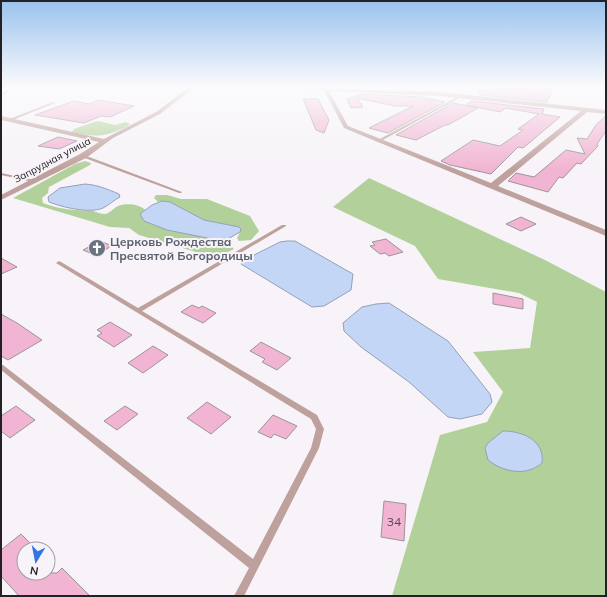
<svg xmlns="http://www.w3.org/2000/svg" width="607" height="597" font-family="Mulish,sans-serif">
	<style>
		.forest { fill: #b2d19a; fill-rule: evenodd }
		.water { fill: #c4d6f6; stroke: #94a0b7 }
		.building { fill: #f1b4d2; stroke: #9b9598 }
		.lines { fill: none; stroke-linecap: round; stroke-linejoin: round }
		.lane { fill: #bea09c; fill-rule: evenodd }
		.street { fill: #bea09c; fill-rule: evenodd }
		.labels { text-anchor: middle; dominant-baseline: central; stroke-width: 4; stroke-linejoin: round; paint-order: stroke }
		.far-street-label { font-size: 10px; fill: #232123; stroke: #f7f3f8 }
		.worship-label { font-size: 12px; font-weight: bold; fill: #5b616d; stroke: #f7f3f8; text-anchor: start }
		.near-number-label { font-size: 12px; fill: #56464f }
	</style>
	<rect width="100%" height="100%" fill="#f7f3f8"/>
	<path class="forest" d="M 98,121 L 115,125 L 126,122 L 130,124 C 127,127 124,128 119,130 C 101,138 91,136 72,132 L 74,129 L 94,122 Z
		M 85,161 L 91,163 L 90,165 L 49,187 L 48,193 L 42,198 L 43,203 C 60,210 75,210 93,211 C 97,212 101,214 105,214 C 111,213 113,208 118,206 C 125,203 140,204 145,210 L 140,214 L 167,230 L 210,238 C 217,245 228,242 234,249 L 216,258 L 139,235 L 129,228 L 110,227 L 13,198 L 75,164 Z
		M 369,178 L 545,260 L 606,292 L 606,596 L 392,596 L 440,435 L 487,422 L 503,392 L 473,352 L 530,348 L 537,302 L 519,293 L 438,279 L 415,246 L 333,207 ZM 493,439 L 542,463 C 533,471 524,471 513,471 L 488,443 Z
		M 156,195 L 167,195 L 181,199 L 207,199 L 250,216 L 259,231 L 251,240 L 239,241 L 237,238 L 240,232 L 239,227 L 204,220 L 170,202 L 162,201 L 158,202 L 154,198 Z"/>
	<path class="water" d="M 85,184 C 98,185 107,189 119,194 L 120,197 C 114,200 109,205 103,208 C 89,214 62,207 49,202 L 48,197 L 60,188 Z
		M 162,201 L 170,202 L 204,220 L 239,227 L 241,229 L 240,232 L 226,240 L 217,240 L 167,230 L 144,221 L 140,214 L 152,205 Z
		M 287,241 L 295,241 L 353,274 L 351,290 L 324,306 L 312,307 L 241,264 L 244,260 L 280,242 Z
		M 389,303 L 448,341 L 490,394 L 492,402 L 482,414 L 460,419 L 448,417 L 409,382 L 361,347 L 344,331 L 343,323 L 362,307 L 376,304 Z
		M 503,431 C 522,431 545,440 542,463 C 526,477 503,472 488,460 L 485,448 L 488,443 Z"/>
	<path class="building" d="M 553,87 L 547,102 L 481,95 L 476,90 Z
		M 362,94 L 421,97 L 445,102 L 388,133 L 369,128 L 413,106 L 395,106 L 357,98 L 363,107 L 351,108 L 347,99 Z
		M 303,99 L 318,99 L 329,120 L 324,133 L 316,130 Z
		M 98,100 L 134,106 L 110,117 L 101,116 L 84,123 L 35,115 L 74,101 L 89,104 Z
		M 472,101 L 544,109 L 542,114 L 560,117 L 523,148 L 518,147 L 491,174 L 450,165 L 441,161 L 473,140 L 500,146 L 523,130 L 518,129 L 539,114 L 506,108 L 500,112 L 466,105 Z
		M 453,103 L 478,108 L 448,125 L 445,125 L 416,140 L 396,135 Z
		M 606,115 L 606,131 L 597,144 L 598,146 L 581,164 L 577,163 L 563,178 L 559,177 L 548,192 L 508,181 L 516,173 L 534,177 L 566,150 L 585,154 L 577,138 L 587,139 L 596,125 Z
		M 58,137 L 77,141 L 59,149 L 38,146 Z
		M 521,217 L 536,224 L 521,231 L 506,224 Z
		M 386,239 L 403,252 L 389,256 L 385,253 L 380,254 L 370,246 L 375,245 L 372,242 Z
		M 100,241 L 112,246 L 95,255 L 83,250 Z
		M 1,258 L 17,267 L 1,274 Z
		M 493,293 L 523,299 L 523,309 L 493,304 Z
		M 192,305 L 199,308 L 202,306 L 216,313 L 203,323 L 181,312 Z
		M 1,314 L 17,323 L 42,340 L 8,360 L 1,356 Z
		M 110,322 L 132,335 L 114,347 L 97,336 L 102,333 L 97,330 Z
		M 261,342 L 291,358 L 277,370 L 262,362 L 265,359 L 250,351 Z
		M 153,346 L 168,355 L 143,373 L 128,363 Z
		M 207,402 L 231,417 L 211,434 L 187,418 Z
		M 16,406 L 35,420 L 10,438 L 1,431 L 1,416 Z
		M 125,406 L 138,414 L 117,430 L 104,421 Z
		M 273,415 L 297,426 L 286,439 L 274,434 L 271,438 L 258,432 Z
		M 384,501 L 406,504 L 404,541 L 381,537 Z
		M 21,534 L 36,549 L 24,549 L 24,573 L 57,573 L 62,568 L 90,596 L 19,596 L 1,576 L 1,550 Z"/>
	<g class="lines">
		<path class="lane" d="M 13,87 L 15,87 L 1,96 L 1,94 Z
			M 461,95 L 463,96 L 381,141 L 378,140 Z
			M 53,102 L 55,103 L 10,121 L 7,120 Z
			M 82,155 L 84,155 L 182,192 L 181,193 L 179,193 L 82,157 Z
			M 1,173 L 34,180 L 36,181 L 34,182 L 1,175 Z
			M 282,225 L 286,225 L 286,226 L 142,311 L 317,415 L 324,429 L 319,448 L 244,596 L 234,596 L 249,568 L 1,370 L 1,365 L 3,365 L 253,559 L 311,448 L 316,429 L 311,419 L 56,263 L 59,261 L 61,262 L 138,308 Z"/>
		<path class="street" d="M 189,87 L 195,87 L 160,114 L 113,138 L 86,158 L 1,200 L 1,195 L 80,154 L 99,142 L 1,120 L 1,116 L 104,139 L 156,112 Z
			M 283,87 L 440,92 L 606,110 L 606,114 L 587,112 L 498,186 L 606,230 L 606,236 L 344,128 L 324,90 L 285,89 ZM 329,91 L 440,96 L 581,111 L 491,183 L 348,126 Z"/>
	</g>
	<linearGradient id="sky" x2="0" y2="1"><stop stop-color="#99c2ee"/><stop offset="0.51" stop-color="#fbfafc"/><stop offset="1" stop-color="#fbfafc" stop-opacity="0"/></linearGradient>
	<rect width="607" height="170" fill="url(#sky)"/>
	<defs>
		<g id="church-disc" transform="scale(0.9)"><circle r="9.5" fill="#6b7280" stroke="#f7f3f8"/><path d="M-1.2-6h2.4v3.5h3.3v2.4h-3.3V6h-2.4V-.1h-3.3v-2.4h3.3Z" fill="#fff"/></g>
	</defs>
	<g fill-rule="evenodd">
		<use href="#church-disc" x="97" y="248"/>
	</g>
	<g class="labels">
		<g class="far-street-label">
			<text transform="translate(52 160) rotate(-28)">Запрудная улица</text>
		</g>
		<g class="worship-label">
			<text x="110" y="241">Церковь Рождества<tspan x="110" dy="14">Пресвятой Богородицы</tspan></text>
		</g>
		<g class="near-number-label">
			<text x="394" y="521">34</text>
		</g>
	</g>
	<rect width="607" height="597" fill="none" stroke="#232123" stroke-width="4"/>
	<g transform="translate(36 561) rotate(190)"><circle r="19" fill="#f7f3f8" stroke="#a29fa3"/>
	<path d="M0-3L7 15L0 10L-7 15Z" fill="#3176e3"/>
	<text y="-6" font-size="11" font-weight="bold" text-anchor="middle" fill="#232123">N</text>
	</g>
</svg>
